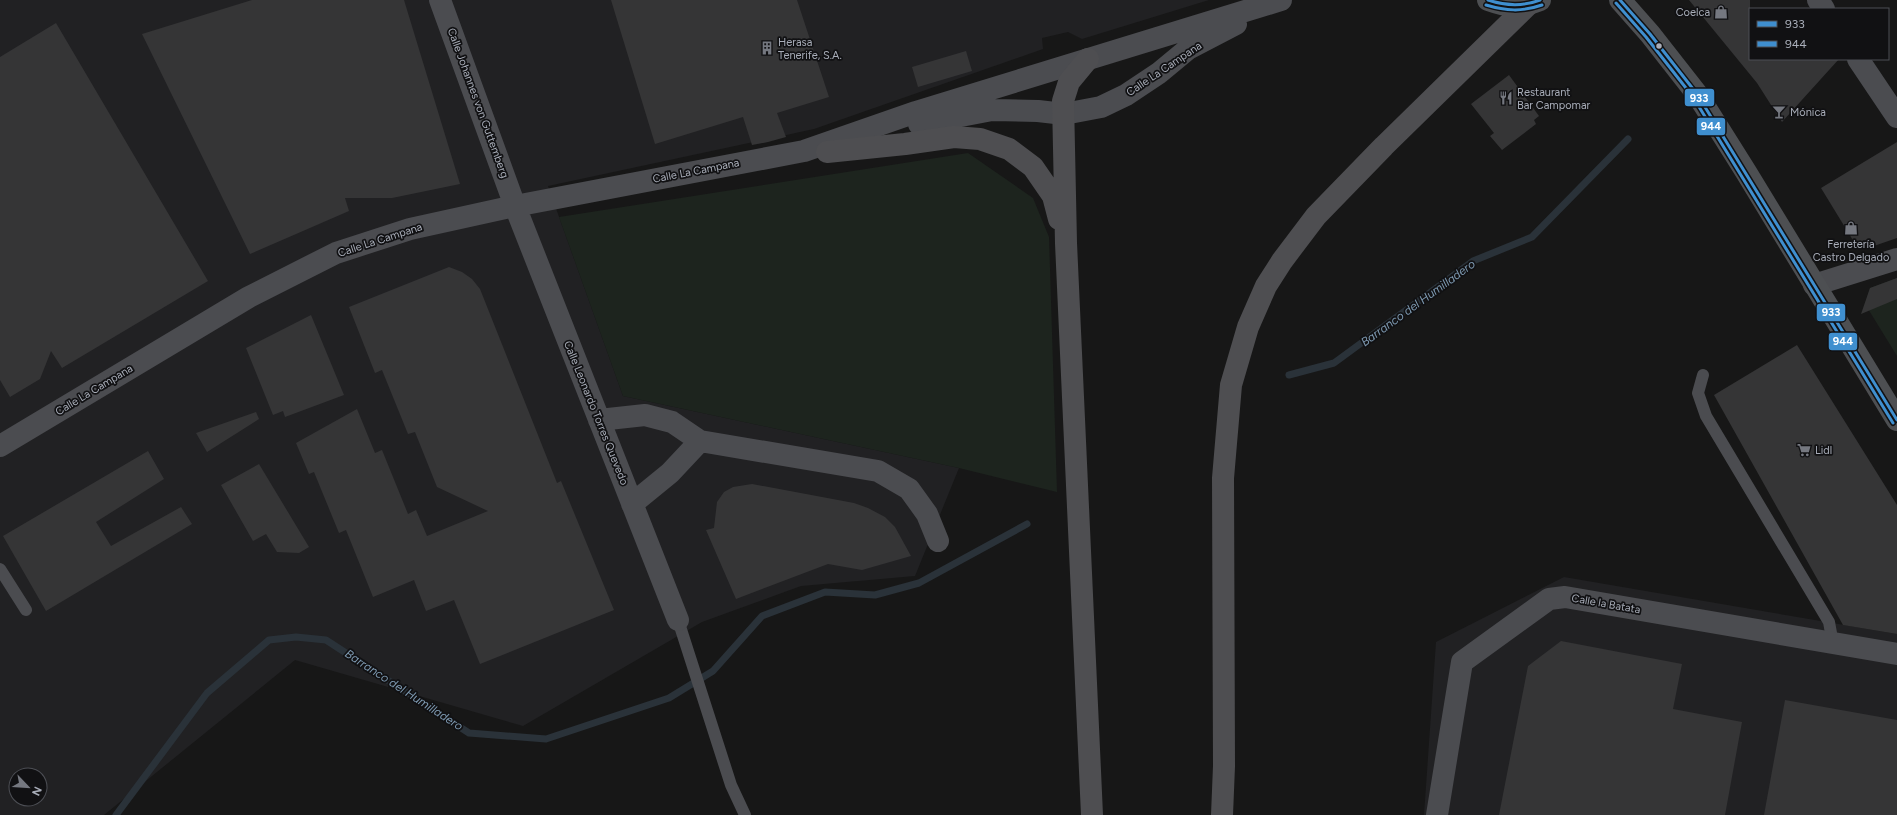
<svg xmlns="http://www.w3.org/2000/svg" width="1897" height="815" font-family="Figtree,sans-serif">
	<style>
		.built { fill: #212123; fill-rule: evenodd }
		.green { fill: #1d241e }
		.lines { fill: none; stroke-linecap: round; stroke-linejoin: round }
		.stream { stroke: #2a3239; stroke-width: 7 }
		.building { fill: #353536 }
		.service { stroke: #4b4c50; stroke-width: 12 }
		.minor { stroke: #4b4c50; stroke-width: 22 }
		.primary { stroke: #4d4f52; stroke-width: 22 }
		.motorway { stroke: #4e4e51; stroke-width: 22 }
		.bus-1-casing { stroke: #111113; stroke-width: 6 }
		.bus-2-casing { stroke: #111113; stroke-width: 6 }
		.bus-1 { stroke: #3f8fcf; stroke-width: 3 }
		.bus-2 { stroke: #3f8fcf; stroke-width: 3 }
		.bus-dot { fill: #a8adb8; stroke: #111113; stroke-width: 1.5 }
		.labels { text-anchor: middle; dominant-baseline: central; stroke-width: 3.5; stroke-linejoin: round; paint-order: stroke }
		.poi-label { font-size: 11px; fill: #a8adb8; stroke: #111113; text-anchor: start }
		.street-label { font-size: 11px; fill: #a8adb8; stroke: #111113 }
		.water-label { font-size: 12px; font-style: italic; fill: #7f9bb3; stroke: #111113 }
		.line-badge { stroke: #111113; stroke-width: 1.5 }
		.badge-label { font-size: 11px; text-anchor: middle; font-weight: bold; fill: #fff }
	</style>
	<rect width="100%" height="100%" fill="#171717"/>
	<path class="built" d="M 0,0 L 1209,0 L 1082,39 L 1068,32 L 1042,38 L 1043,49 L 814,129 L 548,186 L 623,396 L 959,468 L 915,576 L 801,586 L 702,622 L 523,726 L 295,660 L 104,815 L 0,815 ZM 16,775 L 40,775 L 40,799 L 16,799 Z
		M 1564,577 L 1897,634 L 1897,815 L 1424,815 L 1436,642 Z"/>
	<path class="green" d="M 968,153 L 1033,198 L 1049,237 L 1057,492 L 959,468 L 623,396 L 559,217 Z
		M 1897,278 L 1897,356 L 1865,304 L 1870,288 Z"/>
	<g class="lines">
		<path class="stream" d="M 1289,375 L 1334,363 L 1473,261 L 1532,237 L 1628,139
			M 116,815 L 207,693 L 269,640 L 296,637 L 326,640 L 469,733 L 546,739 L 669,698 L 713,671 L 762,616 L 825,592 L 875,595 L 919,583 L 1027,524"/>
	</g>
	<path class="building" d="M 252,0 L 404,0 L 460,184 L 392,198 L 345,198 L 349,211 L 250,254 L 142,34 Z
		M 611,0 L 797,0 L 829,97 L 777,113 L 786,137 L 768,142 L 752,145 L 743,117 L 655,144 Z
		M 1689,0 L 1750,0 L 1750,59 L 1839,59 L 1782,122 L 1757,83 Z
		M 56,23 L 208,281 L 62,368 L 51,351 L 40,379 L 10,397 L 0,380 L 0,57 Z
		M 966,51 L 972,71 L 918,87 L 912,67 Z
		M 1509,75 L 1539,116 L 1534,120 L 1536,124 L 1502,150 L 1490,136 L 1494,133 L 1471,104 Z
		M 1897,142 L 1897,238 L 1871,247 L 1854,242 L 1821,188 Z
		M 449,267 L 462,272 L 472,279 L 480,289 L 557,483 L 561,481 L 614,610 L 480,664 L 454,600 L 426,611 L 414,580 L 373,597 L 346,530 L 339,533 L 314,472 L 309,474 L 296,443 L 357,409 L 375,453 L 382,450 L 408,514 L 416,510 L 427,536 L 488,511 L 437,487 L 415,432 L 408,434 L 382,370 L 375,373 L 349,307 Z
		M 1897,278 L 1897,299 L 1861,314 L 1870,288 Z
		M 311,315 L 344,395 L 285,417 L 283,411 L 273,415 L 246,348 Z
		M 1797,345 L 1897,505 L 1897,634 L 1843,625 L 1714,395 Z
		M 256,412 L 259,419 L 207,452 L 196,433 Z
		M 148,451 L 164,479 L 96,522 L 111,546 L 181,507 L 192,524 L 46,611 L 3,536 Z
		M 259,464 L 309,547 L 299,553 L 277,552 L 266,534 L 253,541 L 221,485 Z
		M 752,484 L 854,503 L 868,508 L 885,517 L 895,527 L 911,556 L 862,570 L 828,564 L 736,599 L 706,530 L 714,528 L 717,502 L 724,492 L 733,487 Z
		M 1561,641 L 1682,664 L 1673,709 L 1742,722 L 1725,815 L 1499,815 L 1528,666 Z
		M 1785,700 L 1897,720 L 1897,815 L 1764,815 Z"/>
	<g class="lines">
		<path class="service" d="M 1703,375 L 1698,393 L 1706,416 L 1829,622 L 1833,644
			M 0,569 L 26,610
			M 678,620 L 731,785 L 745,815"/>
		<path class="minor" d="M 440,0 L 515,206 L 678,620
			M 1818,0 L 1824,9
			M 1858,59 L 1897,117
			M 919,124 L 992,110 L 1038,111 L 1064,114 L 1101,107 L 1126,95 L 1159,73 L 1188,49 L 1236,24
			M 1814,285 L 1897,259
			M 599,420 L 645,415 L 672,422 L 700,441 L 878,471 L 909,489 L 927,514 L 938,541
			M 0,446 L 249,297 L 336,253 L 410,229 L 515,206 L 804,151 L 916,112 L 1281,0
			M 632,504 L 670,473 L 700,441
			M 1437,815 L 1462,662 L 1549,599 L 1565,597 L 1897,654"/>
		<path class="primary" d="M 1488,0 C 1507,7 1521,8 1540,0
			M 1620,0 L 1650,34 L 1697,94 L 1746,172 L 1897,420"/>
		<path class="motorway" d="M 1088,59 L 1069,82 L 1063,101 L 1066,243 L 1092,815
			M 827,152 L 905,144 L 954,137 L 980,139 L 1009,149 L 1033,167 L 1053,196 L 1059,219
			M 1222,815 L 1224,766 L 1223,478 L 1231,385 L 1248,327 L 1266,286 L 1282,261 L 1316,216 L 1384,146 L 1527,6"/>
		<g class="bus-1-casing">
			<path id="bus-1" d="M 1488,0 C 1506,6 1522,7 1540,0
				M 1620,0 L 1650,34 L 1697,94 L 1897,420"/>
		</g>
		<g class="bus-2-casing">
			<path id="bus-2" d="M 1616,3 L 1646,37 L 1693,97 L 1893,423
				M 1486,5 C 1506,11 1522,12 1542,5"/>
		</g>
		<use href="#bus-1" class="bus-1"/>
		<use href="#bus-2" class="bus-2"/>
	</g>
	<defs>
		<g id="shop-bare" transform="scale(1.08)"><path d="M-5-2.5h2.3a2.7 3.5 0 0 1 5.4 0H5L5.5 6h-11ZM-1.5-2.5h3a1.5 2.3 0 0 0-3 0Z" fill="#757880" stroke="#111113" stroke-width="2.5" paint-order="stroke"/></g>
		<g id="building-bare" transform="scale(1.08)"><path d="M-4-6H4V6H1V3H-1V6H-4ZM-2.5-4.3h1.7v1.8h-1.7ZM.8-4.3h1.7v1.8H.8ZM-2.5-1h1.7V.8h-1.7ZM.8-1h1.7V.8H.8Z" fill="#757880" stroke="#111113" stroke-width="2.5" paint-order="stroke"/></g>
		<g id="restaurant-bare" transform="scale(1.08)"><path d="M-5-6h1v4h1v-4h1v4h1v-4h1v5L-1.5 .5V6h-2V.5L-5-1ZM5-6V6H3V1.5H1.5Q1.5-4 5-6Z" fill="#757880" stroke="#111113" stroke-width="2.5" paint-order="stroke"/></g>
		<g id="bar-bare" transform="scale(1.08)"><path d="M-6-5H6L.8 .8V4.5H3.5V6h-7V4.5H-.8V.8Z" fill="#757880" stroke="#111113" stroke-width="2.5" paint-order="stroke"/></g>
		<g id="supermarket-bare" transform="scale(1.08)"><path d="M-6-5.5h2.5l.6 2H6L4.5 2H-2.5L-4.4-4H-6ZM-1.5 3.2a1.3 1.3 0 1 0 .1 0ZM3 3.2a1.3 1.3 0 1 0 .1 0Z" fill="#757880" stroke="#111113" stroke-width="2.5" paint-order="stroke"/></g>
	</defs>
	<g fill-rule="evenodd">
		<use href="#shop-bare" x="1721" y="12"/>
		<use href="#building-bare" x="767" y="48"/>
		<use href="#restaurant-bare" x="1506" y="98"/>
		<use href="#bar-bare" x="1779" y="112"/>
		<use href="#shop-bare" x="1851" y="228"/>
		<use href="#supermarket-bare" x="1804" y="450"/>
	</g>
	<circle class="bus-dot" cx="1659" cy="46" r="3.5"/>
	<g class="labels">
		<g class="poi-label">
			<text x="1710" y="12" text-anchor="end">Coelca</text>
			<text x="778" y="42">Herasa<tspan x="778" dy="13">Tenerife, S.A.</tspan></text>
			<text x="1517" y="92">Restaurant<tspan x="1517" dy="13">Bar Campomar</tspan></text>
			<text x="1790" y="112">Mónica</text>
			<text x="1851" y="244" text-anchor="middle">Ferretería<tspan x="1851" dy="13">Castro Delgado</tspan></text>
			<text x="1815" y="450">Lidl</text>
		</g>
		<g class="street-label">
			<text transform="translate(1164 69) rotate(-34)">Calle La Campana</text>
			<text transform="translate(478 103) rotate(70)">Calle Johannes von Guttemberg</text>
			<text transform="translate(696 171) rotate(-11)">Calle La Campana</text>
			<text transform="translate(380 240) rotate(-18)">Calle La Campana</text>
			<text transform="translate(94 390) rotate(-31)">Calle La Campana</text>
			<text transform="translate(596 413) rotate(68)">Calle Leonardo Torres Quevedo</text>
			<text transform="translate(1606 604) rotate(10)">Calle la Batata</text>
		</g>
		<g class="water-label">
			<text transform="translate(1418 303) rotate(-36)">Barranco del Humilladero</text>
			<text transform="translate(404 690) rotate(33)">Barranco del Humilladero</text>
		</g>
	</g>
	<g class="line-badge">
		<rect x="1684" y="88" width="31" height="19" rx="4" fill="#3f8fcf"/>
		<rect x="1696" y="117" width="30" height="19" rx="4" fill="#3f8fcf"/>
		<rect x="1816" y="303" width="30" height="19" rx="4" fill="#3f8fcf"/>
		<rect x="1828" y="332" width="30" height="19" rx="4" fill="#3f8fcf"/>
	</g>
	<g class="badge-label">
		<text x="1699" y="102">933</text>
		<text x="1711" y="130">944</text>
		<text x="1831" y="316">933</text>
		<text x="1843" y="345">944</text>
	</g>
	<rect x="1749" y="8" width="140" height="52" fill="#111113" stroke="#4d4f55"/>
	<rect x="1757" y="21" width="20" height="6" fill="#3f8fcf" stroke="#4d4f55"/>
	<text x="1785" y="28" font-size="12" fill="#a8adb8">933</text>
	<rect x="1757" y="41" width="20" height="6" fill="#3f8fcf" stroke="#4d4f55"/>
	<text x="1785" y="48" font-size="12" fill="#a8adb8">944</text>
	<g transform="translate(28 787) rotate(115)"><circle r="19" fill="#111113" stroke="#4d4f55"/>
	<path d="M0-3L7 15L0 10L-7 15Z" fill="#757880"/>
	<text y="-6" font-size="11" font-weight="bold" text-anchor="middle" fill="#a8adb8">N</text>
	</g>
</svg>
